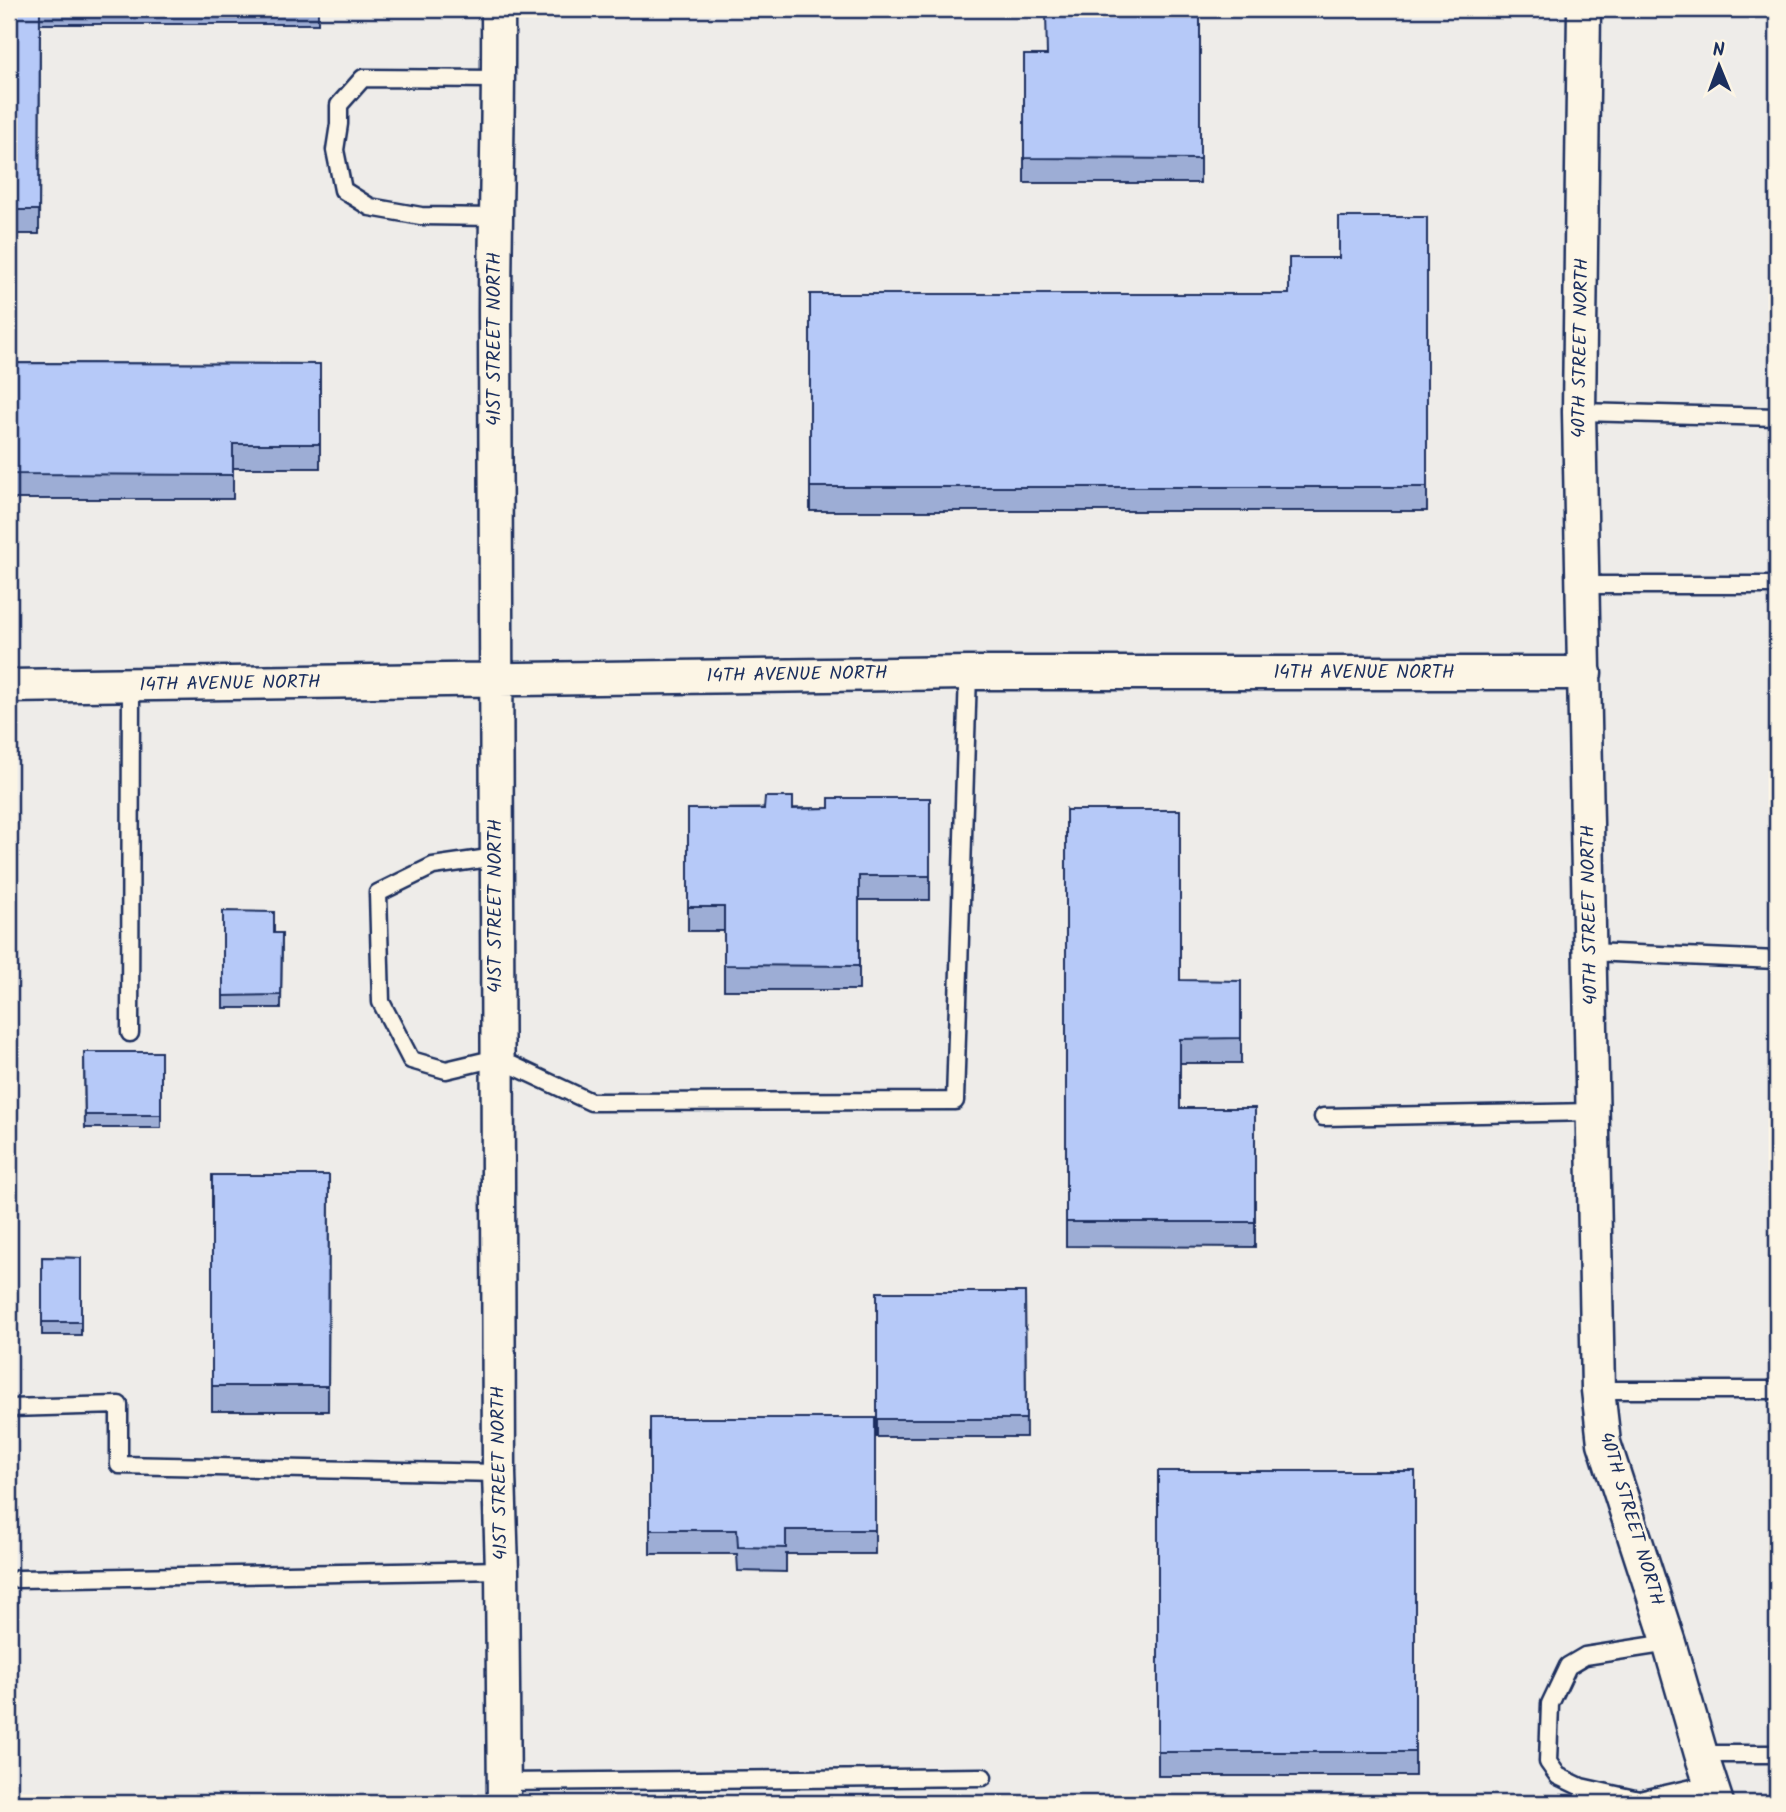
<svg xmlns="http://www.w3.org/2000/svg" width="1786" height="1812" font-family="Kalam,sans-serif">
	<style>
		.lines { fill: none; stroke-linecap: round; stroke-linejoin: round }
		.lane-casing { stroke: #1b2f5e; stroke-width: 21 }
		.street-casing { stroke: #1b2f5e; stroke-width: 37 }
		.lane { stroke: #fcf5e5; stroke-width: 16 }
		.street { stroke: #fcf5e5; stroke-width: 32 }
		.wall { fill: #9dadd5; stroke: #1b2f5e; stroke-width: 2 }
		.building { fill: #b6c9f8; stroke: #1b2f5e; stroke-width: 2 }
		.labels { text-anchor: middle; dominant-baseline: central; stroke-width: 5; stroke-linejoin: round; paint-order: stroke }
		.street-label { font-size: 19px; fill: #1b2f5e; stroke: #fcf5e5 }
	</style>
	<rect width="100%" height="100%" fill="#eeece9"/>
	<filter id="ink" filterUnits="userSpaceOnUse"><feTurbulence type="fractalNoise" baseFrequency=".0143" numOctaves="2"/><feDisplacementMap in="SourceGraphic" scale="14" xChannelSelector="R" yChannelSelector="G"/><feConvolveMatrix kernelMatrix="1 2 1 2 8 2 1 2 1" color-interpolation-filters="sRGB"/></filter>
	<g filter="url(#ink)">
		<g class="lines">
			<g class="lane-casing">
				<path id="lane" d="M 495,217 L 421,216 L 370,207 L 343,190 L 335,150 L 339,124 L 339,105 L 363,78 L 499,79
					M 1579,412 L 1777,417
					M 1582,585 L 1777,585
					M 496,857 L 433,866 L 378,893 L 381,1002 L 411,1060 L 446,1070 L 497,1058 L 591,1102 L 955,1101 L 968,673
					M 1590,952 L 1777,960
					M 130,1033 L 131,686
					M 1323,1117 L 1593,1112
					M 1598,1390 L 1777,1390
					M 9,1408 L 119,1405 L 119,1465 L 499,1473
					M 18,1579 L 502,1570
					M 1669,1643 L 1585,1656 L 1568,1666 L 1550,1704 L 1548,1762 L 1558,1776 L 1581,1787 L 1639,1800 L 1710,1784
					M 1701,1754 L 1777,1754
					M 504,1782 L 983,1777"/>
			</g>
			<g class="street-casing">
				<path id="street" d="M 498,9 C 499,112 495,215 495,318 C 496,703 497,1088 499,1473 L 502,1570 L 504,1803
					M 1584,9 L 1579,412 L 1598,1390 L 1604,1443 L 1669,1643 L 1701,1754 L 1717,1803
					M 9,686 L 968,673 L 1585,673"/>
			</g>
			<use href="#lane" class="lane"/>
			<use href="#street" class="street"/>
		</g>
		<path class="wall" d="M 9,9 L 318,9 L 318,24 L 40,24 L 39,234 L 9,234 Z
			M 1200,12 L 1200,183 L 1024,183 L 1024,55 L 1046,55 Z
			M 1427,217 L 1427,511 L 810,511 L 810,294 L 1289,294 L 1339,258 Z
			M 12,363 L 320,364 L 320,468 L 233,468 L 233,499 L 11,499 Z
			M 930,798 L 930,900 L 859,900 L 859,990 L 724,990 L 724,931 L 688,931 L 688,809 L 829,808 Z
			M 1066,810 L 1180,980 L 1241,1038 L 1241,1063 L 1180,1063 L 1180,1108 L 1255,1108 L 1255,1247 L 1066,1246 Z
			M 223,911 L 274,933 L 282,933 L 281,1008 L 223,1008 Z
			M 84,1052 L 161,1052 L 161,1128 L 85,1128 Z
			M 212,1175 L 329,1175 L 328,1411 L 212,1411 Z
			M 42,1257 L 81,1258 L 81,1335 L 42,1335 Z
			M 877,1292 L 1025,1292 L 1026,1437 L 877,1437 Z
			M 650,1418 L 875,1418 L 875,1554 L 786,1554 L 786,1572 L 738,1571 L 737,1554 L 650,1554 Z
			M 1158,1471 L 1415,1471 L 1415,1776 L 1158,1776 Z"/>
		<path class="building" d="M 9,9 L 40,9 L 39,210 L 9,210 Z
			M 1046,12 L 1200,12 L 1200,159 L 1024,158 L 1024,55 L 1047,55 Z
			M 1339,217 L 1427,217 L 1427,487 L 810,487 L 810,294 L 1289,294 L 1289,258 L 1339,258 Z
			M 12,363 L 320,364 L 320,444 L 233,444 L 233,475 L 11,474 Z
			M 765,797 L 793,797 L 793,809 L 829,808 L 829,798 L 930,798 L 930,876 L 859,876 L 859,966 L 724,965 L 724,907 L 688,907 L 688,809 L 764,809 Z
			M 1066,810 L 1180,810 L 1180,980 L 1241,981 L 1241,1038 L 1180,1039 L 1180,1108 L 1255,1108 L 1255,1222 L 1066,1222 Z
			M 223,911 L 274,912 L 274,933 L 282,933 L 281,995 L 223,996 Z
			M 84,1052 L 161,1052 L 161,1115 L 85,1115 Z
			M 212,1175 L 329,1175 L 328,1386 L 212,1386 Z
			M 42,1257 L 81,1258 L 81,1322 L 42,1322 Z
			M 877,1292 L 1025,1292 L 1026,1419 L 877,1419 Z
			M 650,1418 L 875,1418 L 875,1530 L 786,1530 L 786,1548 L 738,1547 L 737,1530 L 650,1530 Z
			M 1158,1471 L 1415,1471 L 1415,1752 L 1158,1752 Z"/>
	</g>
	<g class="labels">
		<g class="street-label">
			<text transform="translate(495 339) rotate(-90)">41ST STREET NORTH</text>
			<text transform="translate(1581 348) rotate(-89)">40TH STREET NORTH</text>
			<text x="1364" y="673">14TH AVENUE NORTH</text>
			<text transform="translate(797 675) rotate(-1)">14TH AVENUE NORTH</text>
			<text transform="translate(230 684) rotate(-1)">14TH AVENUE NORTH</text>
			<text transform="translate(496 906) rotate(-90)">41ST STREET NORTH</text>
			<text transform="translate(1590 915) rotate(-91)">40TH STREET NORTH</text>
			<text transform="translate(500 1473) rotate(-91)">41ST STREET NORTH</text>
			<text transform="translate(1631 1519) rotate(73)">40TH STREET NORTH</text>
		</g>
	</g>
	<rect width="1786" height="1812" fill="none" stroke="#fcf5e5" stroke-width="35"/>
	<rect x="18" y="18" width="1751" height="1777" fill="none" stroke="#1b2f5e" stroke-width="2.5" filter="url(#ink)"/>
	<g transform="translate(1719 66) rotate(359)" stroke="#fcf5e5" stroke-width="5" paint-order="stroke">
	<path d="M0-5L12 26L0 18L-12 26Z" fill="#1b2f5e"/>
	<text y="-10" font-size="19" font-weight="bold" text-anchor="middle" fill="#1b2f5e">N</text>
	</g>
</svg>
